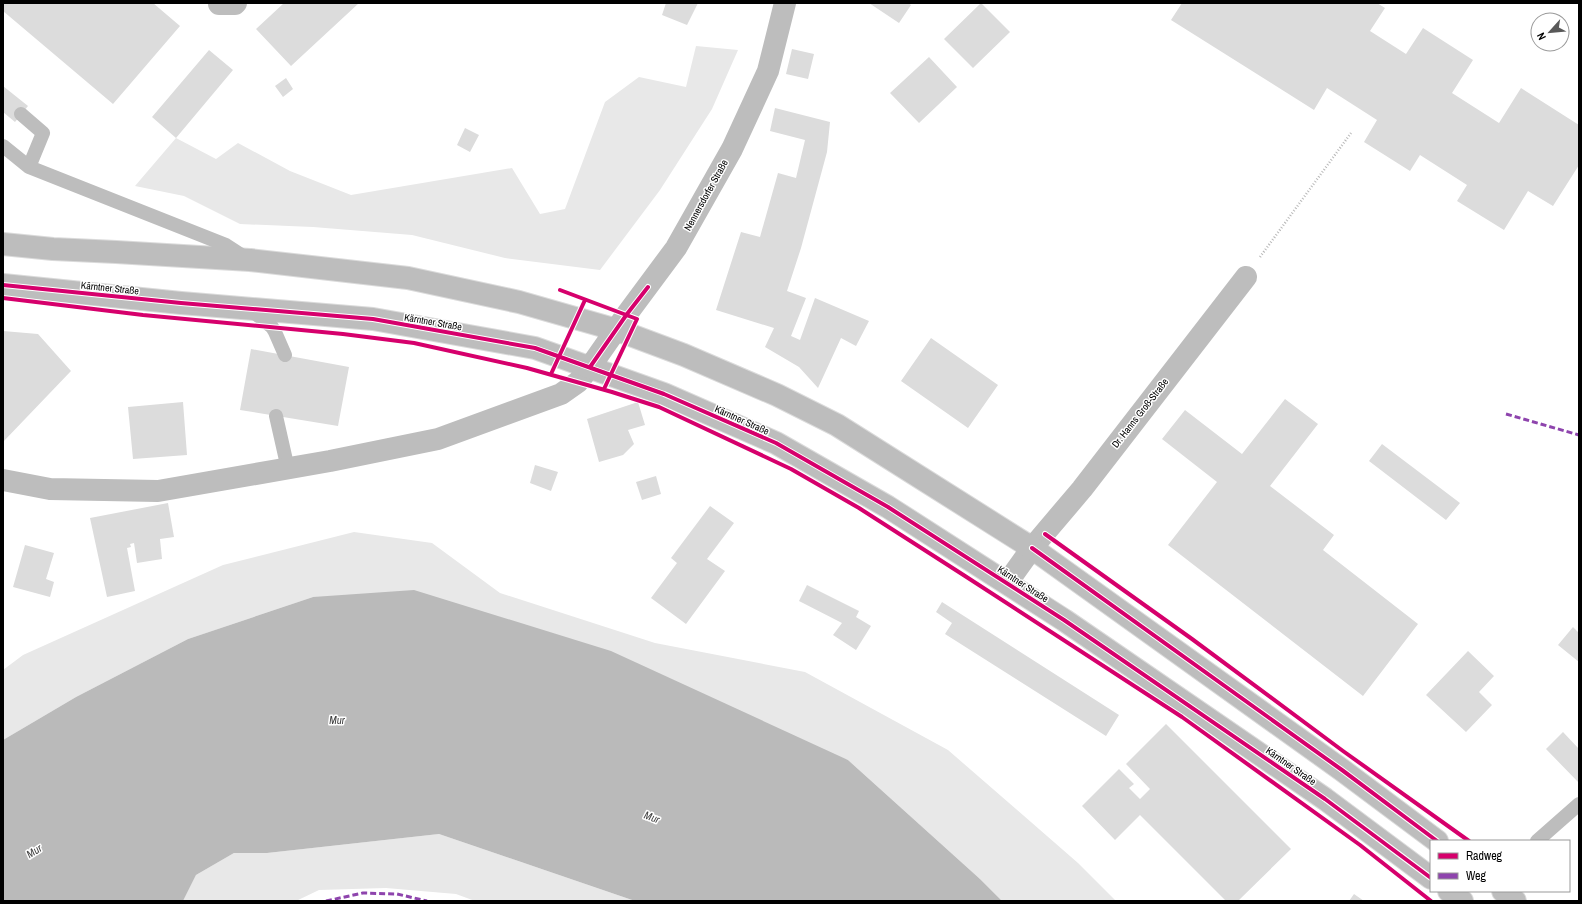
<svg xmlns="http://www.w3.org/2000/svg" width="1582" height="904" font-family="'Archivo Narrow',sans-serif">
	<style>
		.green { fill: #e8e8e8 }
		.water { fill: #bababa }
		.building { fill: #dcdcdc }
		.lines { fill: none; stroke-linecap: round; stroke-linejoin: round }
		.primary-casing { stroke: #dbdbdb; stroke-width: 24 }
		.path { stroke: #b8b8b8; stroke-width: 2.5; stroke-dasharray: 1 2; stroke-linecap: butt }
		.lane { stroke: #bdbdbd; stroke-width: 14 }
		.street { stroke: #bdbdbd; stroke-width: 22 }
		.primary { stroke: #bdbdbd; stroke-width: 22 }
		.quiet { stroke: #8e44ad; stroke-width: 3; stroke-dasharray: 6 3; stroke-linecap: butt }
		.cycleway-casing { stroke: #fff; stroke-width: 6 }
		.cycleway { stroke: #d6006c; stroke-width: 4 }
		.labels { text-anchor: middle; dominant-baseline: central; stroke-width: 3; stroke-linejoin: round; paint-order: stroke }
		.street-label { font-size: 10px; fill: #000; stroke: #fff }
		.water-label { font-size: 11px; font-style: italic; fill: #3e3e3e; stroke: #fff }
	</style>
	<rect width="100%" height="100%" fill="#fff"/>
	<path class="green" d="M 696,46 L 738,50 L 712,109 L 660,190 L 600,270 L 505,258 L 412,235 L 313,227 L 240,224 L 184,196 L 135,186 L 176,138 L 216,159 L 238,143 L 290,171 L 351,195 L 512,168 L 540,214 L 565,209 L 605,102 L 639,77 L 686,87 Z
		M 354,532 L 432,543 L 500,593 L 655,643 L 805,672 L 948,750 L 1078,863 L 1116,901 L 1002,901 L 980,879 L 848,760 L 313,597 L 188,639 L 76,697 L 3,740 L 3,670 L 23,655 L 223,565 Z
		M 439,834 L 635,901 L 475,901 L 456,894 L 386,888 L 319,890 L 296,901 L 183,901 L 196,875 L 234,853 L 267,853 Z"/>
	<path class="water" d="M 414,590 L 611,651 L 848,760 L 980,879 L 1002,901 L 635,901 L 439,834 L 267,853 L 234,853 L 196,875 L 183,901 L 3,901 L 3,740 L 76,697 L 188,639 L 313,597 Z"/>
	<path class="building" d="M 3,3 L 153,3 L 180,26 L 113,104 L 3,11 Z
		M 284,3 L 359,3 L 291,66 L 256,29 Z
		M 666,3 L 698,3 L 687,25 L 662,15 Z
		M 869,3 L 908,3 L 911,5 L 899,23 Z
		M 981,3 L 1010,32 L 973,68 L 944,39 Z
		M 1182,3 L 1377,3 L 1385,8 L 1370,31 L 1406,54 L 1423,28 L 1473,60 L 1452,93 L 1499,123 L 1521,88 L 1579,125 L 1579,165 L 1553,206 L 1528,191 L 1504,230 L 1457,201 L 1467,185 L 1420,155 L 1410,171 L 1364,142 L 1377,120 L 1327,88 L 1314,110 L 1171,20 Z
		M 792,49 L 814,54 L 808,79 L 786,74 Z
		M 209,50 L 233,70 L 176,138 L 152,117 Z
		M 929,57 L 957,87 L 919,123 L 890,93 Z
		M 286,78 L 293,89 L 283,97 L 275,86 Z
		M 3,86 L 28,106 L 15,122 L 3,112 Z
		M 775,108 L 830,122 L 827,152 L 801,248 L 787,291 L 806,298 L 791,336 L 800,340 L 815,298 L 869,321 L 856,346 L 841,338 L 818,388 L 799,367 L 765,347 L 774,328 L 716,310 L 741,232 L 760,237 L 778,173 L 796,178 L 805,140 L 770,131 Z
		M 465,128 L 479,135 L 470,152 L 457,145 Z
		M 3,331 L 38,334 L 71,371 L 3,442 Z
		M 931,338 L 998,385 L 968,428 L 901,381 Z
		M 251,349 L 349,367 L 338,426 L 240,410 Z
		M 1285,399 L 1318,424 L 1270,486 L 1334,535 L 1323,550 L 1418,624 L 1363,696 L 1168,545 L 1217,482 L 1162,439 L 1185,410 L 1242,454 Z
		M 183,402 L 187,455 L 133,459 L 128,407 Z
		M 638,402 L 645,425 L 628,430 L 634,444 L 623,455 L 599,462 L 587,419 Z
		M 1382,444 L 1460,503 L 1446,520 L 1369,461 Z
		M 535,465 L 558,472 L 551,491 L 530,483 Z
		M 656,476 L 661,494 L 642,500 L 636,482 Z
		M 168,503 L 174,537 L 160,539 L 162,559 L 137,563 L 134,543 L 130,544 L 131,547 L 127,548 L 135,591 L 107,597 L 90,518 Z
		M 710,506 L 734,523 L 707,559 L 725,571 L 686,624 L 651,598 L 677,563 L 671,558 Z
		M 25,545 L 54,553 L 46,579 L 54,582 L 50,597 L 13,587 Z
		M 807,585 L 859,611 L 856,617 L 871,626 L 856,650 L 833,635 L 842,623 L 799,601 Z
		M 942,602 L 1119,715 L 1106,736 L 945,634 L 952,623 L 936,612 Z
		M 1573,627 L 1579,633 L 1579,662 L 1558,645 Z
		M 1468,651 L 1494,676 L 1479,692 L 1492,705 L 1466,732 L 1426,695 Z
		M 1166,724 L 1291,849 L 1238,901 L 1226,901 L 1140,815 L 1115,840 L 1082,806 L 1119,769 L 1134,784 L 1129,788 L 1140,799 L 1150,789 L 1126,764 Z
		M 1563,732 L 1579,749 L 1579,783 L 1546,749 Z
		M 1354,894 L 1364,901 L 1349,901 Z"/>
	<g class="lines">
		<g class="primary-casing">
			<path id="primary" d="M 3,244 L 53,249 L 116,252 L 250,260 L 408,278 L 519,302 L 617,330 L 684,355 L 777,395 L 837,425 L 1032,548 L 1342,770 L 1437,841
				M 3,285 L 181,303 L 373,319 L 535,348 L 664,394 L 776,443 L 888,507 L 1064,620 L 1325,799 L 1431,878
				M 1449,891 L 1462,901
				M 1503,891 L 1515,901"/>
		</g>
		<path class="path" d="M 1260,257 L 1351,133"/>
		<path class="lane" d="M 21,114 L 43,133 L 29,167
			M 3,146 L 29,167 L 226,245 L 246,258
			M 250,309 L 272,327 L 275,332 L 285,355
			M 276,416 L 288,469
			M 1537,841 L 1579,804"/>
		<path class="street" d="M 219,4 L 235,4 L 236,3
			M 3,480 L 50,489 L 158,491 L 330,461 L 438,439 L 561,394 L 578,382 L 590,367 L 627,314 L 676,248 L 732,149 L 768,71 L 785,3
			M 1007,583 L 1032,548 L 1082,489 L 1246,277"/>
		<use href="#primary" class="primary"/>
		<path class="quiet" d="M 1506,414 L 1579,435
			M 326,901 L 363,893 L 397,894 L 427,901"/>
		<g class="cycleway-casing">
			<path id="cycleway" d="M 3,285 L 181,303 L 373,319 L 535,348 L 664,394 L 776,443 L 888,507 L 1064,620 L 1325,799 L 1431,878
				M 560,290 L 637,319 L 604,389
				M 3,298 L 143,315 L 343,334 L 414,343 L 527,368 L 612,392 L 659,407 L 791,469 L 859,508 L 965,576 L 1182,717 L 1360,845 L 1431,901
				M 590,367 L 627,314 L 648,287
				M 551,374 L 585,300
				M 1045,534 L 1192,639 L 1343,751 L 1469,841
				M 1032,548 L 1342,770 L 1437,841"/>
		</g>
		<use href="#cycleway" class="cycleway"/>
	</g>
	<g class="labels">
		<g class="street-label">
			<text transform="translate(706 195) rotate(-61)">Nennersdorfer Straße</text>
			<text transform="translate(110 288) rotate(6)">Kärntner Straße</text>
			<text transform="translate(433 322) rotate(10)">Kärntner Straße</text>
			<text transform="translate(1140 413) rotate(-52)">Dr. Hanns Groß-Straße</text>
			<text transform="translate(742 420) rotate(24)">Kärntner Straße</text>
			<text transform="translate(1023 584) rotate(33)">Kärntner Straße</text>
			<text transform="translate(1291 766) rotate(35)">Kärntner Straße</text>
		</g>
		<g class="water-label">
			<text x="337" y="720">Mur</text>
			<text transform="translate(652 817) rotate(20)">Mur</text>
			<text transform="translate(34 851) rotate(-32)">Mur</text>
		</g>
	</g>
	<rect width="1582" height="904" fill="none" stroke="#000000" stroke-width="8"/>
	<rect x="1430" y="840" width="140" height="52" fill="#ffffff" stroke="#999999"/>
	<rect x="1438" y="853" width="20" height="6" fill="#d6006c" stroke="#999999"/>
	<text x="1466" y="860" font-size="12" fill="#000000">Radweg</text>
	<rect x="1438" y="873" width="20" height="6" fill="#8e44ad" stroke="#999999"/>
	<text x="1466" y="880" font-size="12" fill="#000000">Weg</text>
	<g transform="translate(1550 32) rotate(243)"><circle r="19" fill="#ffffff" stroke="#999999"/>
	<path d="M0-3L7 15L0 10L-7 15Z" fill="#595959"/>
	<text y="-6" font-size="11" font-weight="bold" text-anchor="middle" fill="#000000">N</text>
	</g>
</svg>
